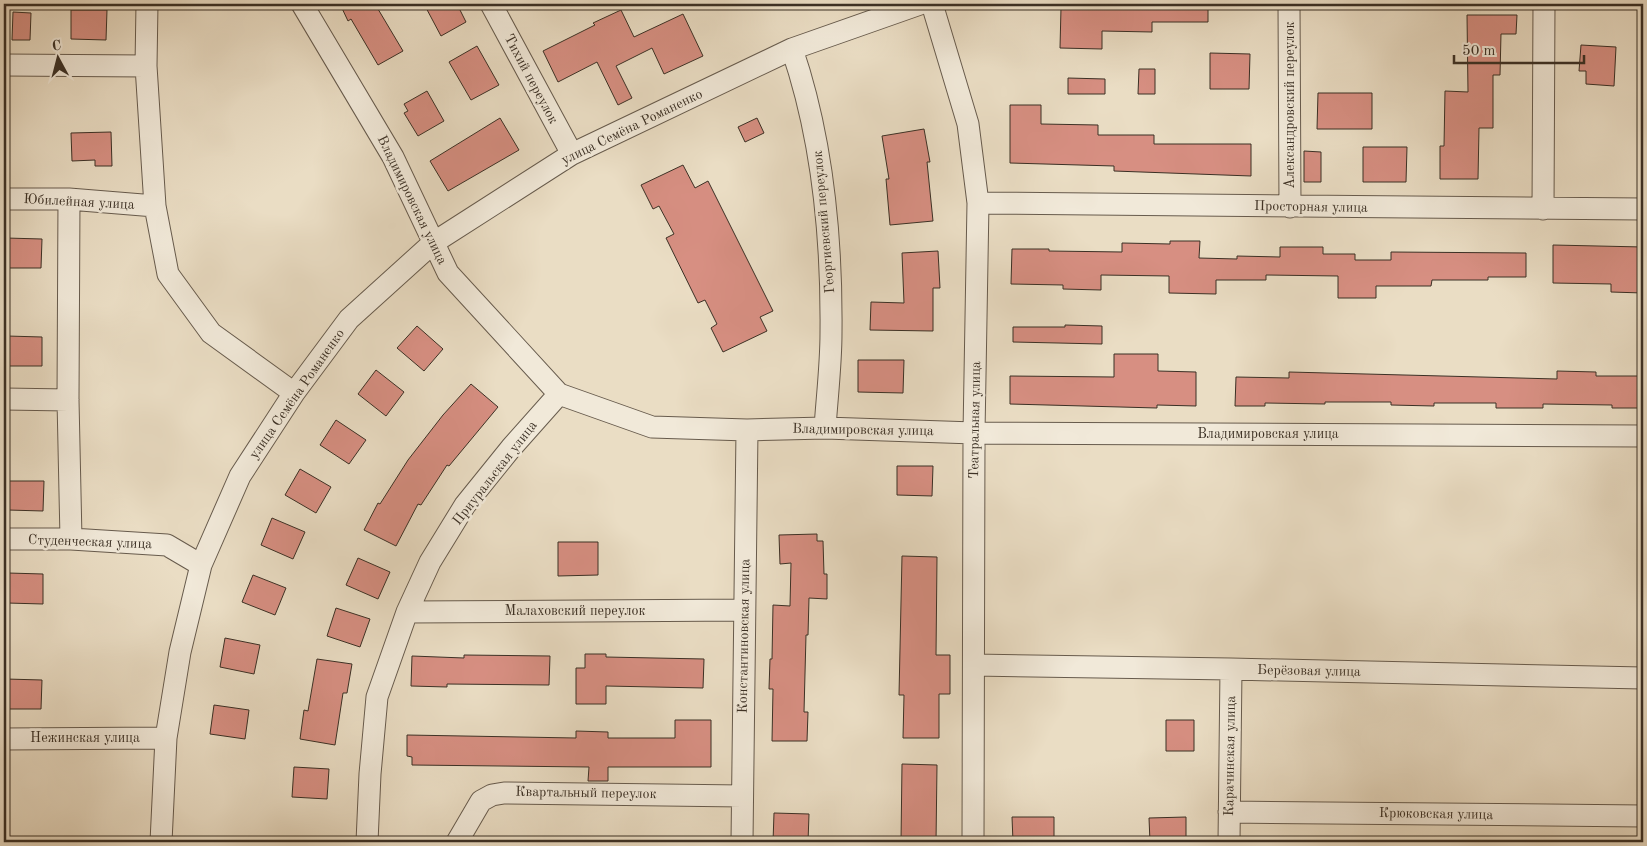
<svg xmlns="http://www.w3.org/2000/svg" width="1647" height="846" font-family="'Old Standard TT',serif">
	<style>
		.building { fill: #d78f82; stroke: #3b3025 }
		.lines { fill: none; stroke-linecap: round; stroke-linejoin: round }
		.minor-casing { stroke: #675b4d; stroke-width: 23 }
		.minor { stroke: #f1e9d9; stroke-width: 21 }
		.labels { text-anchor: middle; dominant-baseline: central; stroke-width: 5; stroke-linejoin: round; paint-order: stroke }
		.street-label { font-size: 14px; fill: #3b3025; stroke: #f1e9d9 }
	</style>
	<rect width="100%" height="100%" fill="#eaddc4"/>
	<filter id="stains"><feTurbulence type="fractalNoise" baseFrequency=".004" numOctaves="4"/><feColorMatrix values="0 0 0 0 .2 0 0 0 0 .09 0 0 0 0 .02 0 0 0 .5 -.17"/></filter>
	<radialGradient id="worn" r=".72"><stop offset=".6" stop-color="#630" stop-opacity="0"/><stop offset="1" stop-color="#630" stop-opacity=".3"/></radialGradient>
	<path class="building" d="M 340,4 L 375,4 L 403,51 L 378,65 L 351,19 L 348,21 Z
		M 424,4 L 457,4 L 466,22 L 441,36 Z
		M 1112,4 L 1208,4 L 1208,22 L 1152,22 L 1152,32 L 1102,31 L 1102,49 L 1060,48 L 1061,8 L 1112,9 Z
		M 71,10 L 107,10 L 106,40 L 71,39 Z
		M 621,10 L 634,37 L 683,14 L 703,56 L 664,74 L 652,48 L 616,66 L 632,98 L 618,105 L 597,62 L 558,82 L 543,51 L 595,25 L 593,23 Z
		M 13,12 L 31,13 L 30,40 L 12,40 Z
		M 1467,15 L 1517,15 L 1516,34 L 1501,34 L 1500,75 L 1493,75 L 1493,128 L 1479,128 L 1478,179 L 1440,179 L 1440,146 L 1444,146 L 1445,91 L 1468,92 Z
		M 1581,45 L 1616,47 L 1614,86 L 1586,84 L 1586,71 L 1579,71 Z
		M 477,46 L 499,85 L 471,100 L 449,62 Z
		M 1210,53 L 1250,54 L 1249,89 L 1210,89 Z
		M 1139,69 L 1155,69 L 1155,94 L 1138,94 Z
		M 1068,78 L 1105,79 L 1105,94 L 1068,94 Z
		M 427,91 L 444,121 L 418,136 L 404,113 L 408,111 L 404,104 Z
		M 1318,93 L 1372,93 L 1372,129 L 1317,129 Z
		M 1010,105 L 1041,105 L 1041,124 L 1098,125 L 1098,135 L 1154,135 L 1154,144 L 1251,144 L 1251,176 L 1114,171 L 1114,166 L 1010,163 Z
		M 500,118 L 519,150 L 448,191 L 430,161 Z
		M 757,118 L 764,133 L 745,142 L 738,127 Z
		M 924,129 L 930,162 L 927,162 L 933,221 L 890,225 L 886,179 L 889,179 L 882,136 Z
		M 111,132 L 112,166 L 95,166 L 95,160 L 72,161 L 71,133 Z
		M 1363,147 L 1407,147 L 1406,182 L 1363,182 Z
		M 1304,151 L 1321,152 L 1321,182 L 1304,182 Z
		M 683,165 L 695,188 L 708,181 L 773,311 L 760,317 L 767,331 L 723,352 L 711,328 L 717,324 L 705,300 L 698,303 L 666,238 L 674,234 L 659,206 L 653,209 L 641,185 Z
		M 6,238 L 42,239 L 41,268 L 6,268 Z
		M 1170,241 L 1200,241 L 1199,258 L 1237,259 L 1237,256 L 1280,257 L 1280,247 L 1323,247 L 1323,254 L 1355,254 L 1355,260 L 1391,260 L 1391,252 L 1526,253 L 1526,277 L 1488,277 L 1488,280 L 1432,280 L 1431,286 L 1376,286 L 1376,298 L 1338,298 L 1338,276 L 1266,275 L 1266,280 L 1216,280 L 1216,294 L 1169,293 L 1169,276 L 1101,275 L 1101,290 L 1063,289 L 1063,285 L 1011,284 L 1012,249 L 1049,249 L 1049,251 L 1122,252 L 1122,243 L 1170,244 Z
		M 1553,245 L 1643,247 L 1643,293 L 1611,292 L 1611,284 L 1553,283 Z
		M 938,251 L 940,288 L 933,288 L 933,331 L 870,330 L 871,302 L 904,303 L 902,253 Z
		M 1065,325 L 1102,326 L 1102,344 L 1013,342 L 1013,327 L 1065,327 Z
		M 417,326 L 443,349 L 424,371 L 397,348 Z
		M 7,336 L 42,337 L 42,366 L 6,366 Z
		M 1114,354 L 1158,354 L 1158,371 L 1196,372 L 1196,406 L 1157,405 L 1157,408 L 1010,404 L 1010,376 L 1114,377 Z
		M 858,360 L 904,360 L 903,393 L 858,392 Z
		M 376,370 L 404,392 L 386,416 L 358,394 Z
		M 1557,371 L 1596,372 L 1596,376 L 1643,376 L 1643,408 L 1612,408 L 1612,405 L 1543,404 L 1543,408 L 1496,408 L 1496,403 L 1434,403 L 1434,406 L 1391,405 L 1391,402 L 1325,402 L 1325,404 L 1265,403 L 1265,406 L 1235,406 L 1236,377 L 1289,378 L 1289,372 L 1557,379 Z
		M 471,384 L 498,407 L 449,466 L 447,465 L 421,505 L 418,504 L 396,546 L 364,530 L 378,503 L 380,504 L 408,460 L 443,415 Z
		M 336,420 L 366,440 L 349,464 L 320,445 Z
		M 897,466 L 933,466 L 932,496 L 897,495 Z
		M 300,469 L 331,487 L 316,513 L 285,495 Z
		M 8,481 L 44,481 L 43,511 L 8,510 Z
		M 272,518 L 305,532 L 293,559 L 261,545 Z
		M 817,534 L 817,541 L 823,541 L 824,574 L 827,574 L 827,599 L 809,598 L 808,635 L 806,635 L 804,712 L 808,712 L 807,741 L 772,741 L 773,689 L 769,689 L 770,659 L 772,659 L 773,605 L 790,606 L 791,563 L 780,564 L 779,535 Z
		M 558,542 L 598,542 L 598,575 L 558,576 Z
		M 902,556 L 937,557 L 936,655 L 950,655 L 950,694 L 939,694 L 939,738 L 903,738 L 904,695 L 899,695 Z
		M 358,558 L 390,572 L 378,599 L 346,585 Z
		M 8,573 L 43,574 L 43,604 L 7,603 Z
		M 253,575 L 286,588 L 275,615 L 242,602 Z
		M 336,608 L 370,619 L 360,647 L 327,636 Z
		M 225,638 L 260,645 L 254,674 L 220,667 Z
		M 585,654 L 606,654 L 606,657 L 704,659 L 703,688 L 606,686 L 606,704 L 576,704 L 576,668 L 585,668 Z
		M 464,655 L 550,656 L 549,685 L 447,684 L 447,687 L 411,686 L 412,656 L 464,658 Z
		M 317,659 L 352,664 L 347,693 L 343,693 L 335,745 L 300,739 L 304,710 L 308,711 Z
		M 6,679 L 42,680 L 41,709 L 6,709 Z
		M 214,705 L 249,710 L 245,739 L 210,734 Z
		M 675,720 L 711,720 L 711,767 L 608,767 L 608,781 L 588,781 L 589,767 L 412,765 L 412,757 L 407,756 L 407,735 L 576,738 L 576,731 L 608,732 L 608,738 L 675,738 Z
		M 1166,720 L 1194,720 L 1194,751 L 1166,751 Z
		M 902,764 L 937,765 L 936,842 L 901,842 Z
		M 294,767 L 329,769 L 327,799 L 292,797 Z
		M 774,813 L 809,814 L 808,842 L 773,842 Z
		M 1012,817 L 1054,817 L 1054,842 L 1013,842 Z
		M 1186,817 L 1186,842 L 1150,842 L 1149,818 Z"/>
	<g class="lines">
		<g class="minor-casing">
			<path id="minor" d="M 147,4 L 146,66 L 155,206 L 168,274 L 211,333 L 294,393
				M 302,4 L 393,157 L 448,273 L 559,394 L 652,427 L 747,430 L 825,428 L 974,433 L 1643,436
				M 491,4 L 572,154
				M 932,4 L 968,124 L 978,203 L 974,433 L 973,842
				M 1289,4 L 1290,207
				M 792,49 C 823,140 832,238 831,333 C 831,365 827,397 825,428
				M 4,65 L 146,66
				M 4,199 L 69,199 L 155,206
				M 69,199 L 68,400 L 71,539
				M 978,203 L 1643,209
				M 1543,209 L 1544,4
				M 4,399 L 68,400
				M 4,539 L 71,539 L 167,545 L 201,565
				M 407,612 L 744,610
				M 974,665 L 1231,669 L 1643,678
				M 4,739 L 166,738
				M 1229,812 L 1643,816
				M 161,842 L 166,738 L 180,652 L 201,565 L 240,476 L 294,393 L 349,319 L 433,243 L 572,154 L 792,49 L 920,4
				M 367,842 L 370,774 L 377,697 L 407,612 L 430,562 L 465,505 L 511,448 L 559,394
				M 457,842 L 481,801 L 492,795 L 504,793 L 742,796
				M 742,842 L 747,430
				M 1229,842 L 1231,669"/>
		</g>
		<use href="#minor" class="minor"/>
	</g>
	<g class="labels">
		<g class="street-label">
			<text transform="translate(531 79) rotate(62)">Тихий переулок</text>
			<text transform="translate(1290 105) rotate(-90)">Александровский переулок</text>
			<text transform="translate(632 127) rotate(-26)">улица Семёна Романенко</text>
			<text transform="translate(412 200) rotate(64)">Владимировская улица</text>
			<text transform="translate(79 202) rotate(3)">Юбилейная улица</text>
			<text transform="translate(1311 207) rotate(1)">Просторная улица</text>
			<text transform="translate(824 222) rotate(-95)">Георгиевский переулок</text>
			<text transform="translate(297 394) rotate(-55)">улица Семёна Романенко</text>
			<text transform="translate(975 420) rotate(-89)">Театральная улица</text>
			<text transform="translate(863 430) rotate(1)">Владимировская улица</text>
			<text x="1268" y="434">Владимировская улица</text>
			<text transform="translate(495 473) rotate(-52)">Приуральская улица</text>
			<text transform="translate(90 542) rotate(2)">Студенческая улица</text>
			<text x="575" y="611">Малаховский переулок</text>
			<text transform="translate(744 636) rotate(-89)">Константиновская улица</text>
			<text transform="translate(1309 671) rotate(1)">Берёзовая улица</text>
			<text x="85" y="738">Нежинская улица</text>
			<text transform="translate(1230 756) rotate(-89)">Карачинская улица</text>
			<text transform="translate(586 793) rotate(1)">Квартальный переулок</text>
			<text transform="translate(1436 814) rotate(1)">Крюковская улица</text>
		</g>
	</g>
	<rect width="1647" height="846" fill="none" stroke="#eaddc4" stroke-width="20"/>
	<rect x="5" y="5" width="1637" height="836" fill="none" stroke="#3b3025" stroke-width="2.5"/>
	<rect x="10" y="10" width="1627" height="826" fill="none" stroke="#3b3025"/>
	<g transform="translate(58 58) rotate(353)" stroke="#f1e9d9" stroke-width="4" paint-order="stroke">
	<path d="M0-4L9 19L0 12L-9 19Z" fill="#3b3025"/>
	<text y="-8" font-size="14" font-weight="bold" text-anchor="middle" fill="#3b3025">С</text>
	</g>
	<path d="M1454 55v8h130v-8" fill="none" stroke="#3b3025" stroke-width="2.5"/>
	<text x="1462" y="55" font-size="15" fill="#3b3025" stroke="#f1e9d9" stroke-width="4" paint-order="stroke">50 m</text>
	<rect width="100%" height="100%" filter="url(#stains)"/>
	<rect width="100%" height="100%" fill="url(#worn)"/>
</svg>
